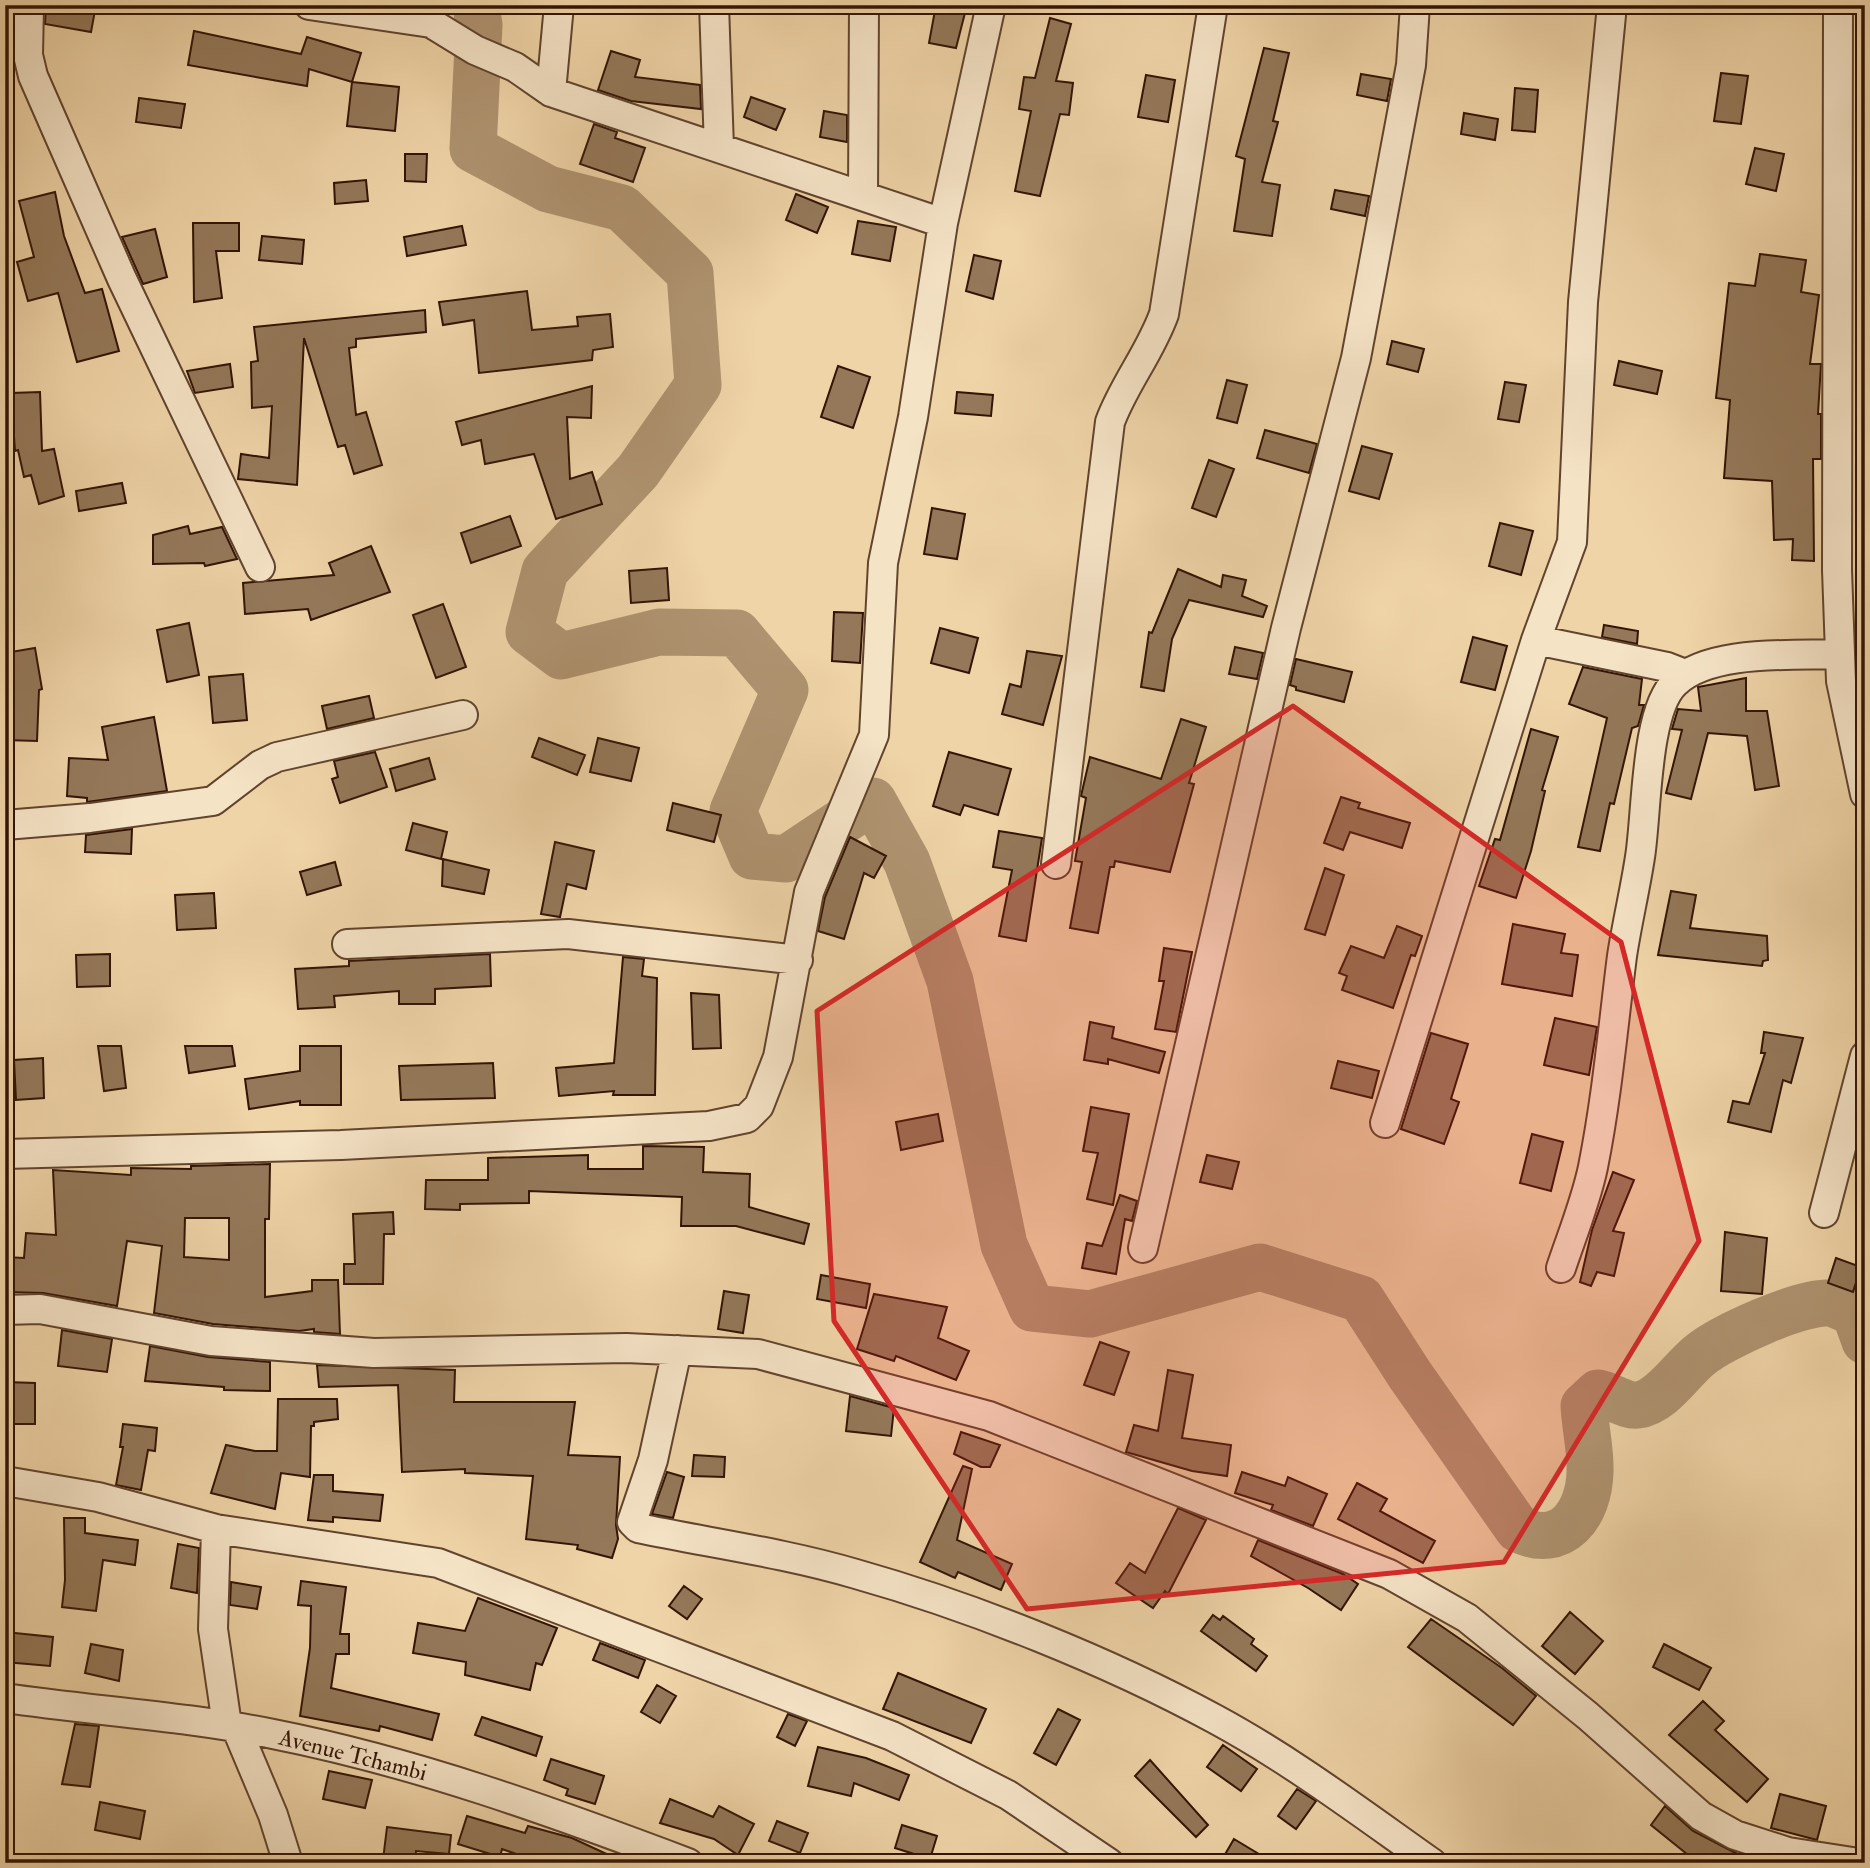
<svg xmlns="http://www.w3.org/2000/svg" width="1870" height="1868" font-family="'IM FELL Double Pica',serif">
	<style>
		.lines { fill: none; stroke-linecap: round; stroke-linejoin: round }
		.river { stroke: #af9370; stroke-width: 47 }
		.building { fill: #947859; stroke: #321405; stroke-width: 2; fill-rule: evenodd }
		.street-casing { stroke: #61442e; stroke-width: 32 }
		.street { stroke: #f5e3c6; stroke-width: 28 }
		.marked { fill: #d62828; fill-opacity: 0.2; stroke: #d62828; stroke-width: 5; stroke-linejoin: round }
		.labels { text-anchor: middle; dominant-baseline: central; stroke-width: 6; stroke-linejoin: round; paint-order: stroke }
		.street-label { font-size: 23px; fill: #321405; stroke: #f5e3c6 }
	</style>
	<rect width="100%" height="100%" fill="#efd4a7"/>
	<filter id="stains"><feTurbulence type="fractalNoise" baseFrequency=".00286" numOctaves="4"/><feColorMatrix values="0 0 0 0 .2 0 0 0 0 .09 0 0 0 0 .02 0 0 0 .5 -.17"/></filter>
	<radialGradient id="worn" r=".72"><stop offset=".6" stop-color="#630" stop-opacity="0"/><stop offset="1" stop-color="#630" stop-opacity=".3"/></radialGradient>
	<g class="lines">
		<path class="river" d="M 476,5 L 479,25 L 473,149 L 548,189 L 622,208 L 690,273 L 698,385 L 638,471 L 545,571 L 529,632 L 561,656 L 659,632 L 737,633 L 785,690 L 733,811 L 752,856 L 786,859 L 873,801 L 907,862 L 950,981 L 1004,1245 L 1032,1308 L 1090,1314 L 1260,1267 L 1361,1299 L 1410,1375 L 1518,1529 C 1562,1551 1589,1514 1590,1472 C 1591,1451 1585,1427 1584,1406 L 1598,1393 C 1610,1395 1627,1407 1638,1405 C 1662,1402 1681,1370 1700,1355 C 1722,1337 1801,1301 1829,1303 C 1837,1304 1847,1310 1855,1313 L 1865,1341"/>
	</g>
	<path class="building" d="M 46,5 L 96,5 L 91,32 L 45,24 Z
		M 936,5 L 967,5 L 956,48 L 929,43 Z
		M 1050,18 L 1071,24 L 1056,81 L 1073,83 L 1069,115 L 1060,114 L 1040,196 L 1015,191 L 1031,111 L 1019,109 L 1024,77 L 1035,78 Z
		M 194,31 L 301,54 L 307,37 L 361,53 L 352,82 L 309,69 L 307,86 L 188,65 Z
		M 1264,48 L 1289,53 L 1273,121 L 1278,122 L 1262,182 L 1280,185 L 1272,236 L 1234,231 L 1245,159 L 1236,156 Z
		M 611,51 L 640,60 L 635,77 L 700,85 L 701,109 L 631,101 L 598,90 Z
		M 1721,73 L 1748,76 L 1741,124 L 1714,121 Z
		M 1361,74 L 1391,79 L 1387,101 L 1357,95 Z
		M 1146,75 L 1175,80 L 1168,122 L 1138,117 Z
		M 352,82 L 399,87 L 395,131 L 347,126 Z
		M 1515,88 L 1538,90 L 1535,132 L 1512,130 Z
		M 751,97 L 785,109 L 776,130 L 744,117 Z
		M 139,98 L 185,104 L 181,128 L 136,122 Z
		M 824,111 L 847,115 L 847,142 L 820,137 Z
		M 1464,113 L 1498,119 L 1495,140 L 1461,134 Z
		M 594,124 L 617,132 L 615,138 L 645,148 L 633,182 L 580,164 Z
		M 1755,148 L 1784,154 L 1776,191 L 1746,184 Z
		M 405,154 L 427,154 L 426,182 L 405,181 Z
		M 366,180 L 368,201 L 335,204 L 334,183 Z
		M 1335,190 L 1369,196 L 1365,216 L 1331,209 Z
		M 55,192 L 64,236 L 85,293 L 102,289 L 119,351 L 77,362 L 58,293 L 28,301 L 17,262 L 34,257 L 19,201 Z
		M 796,194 L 828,207 L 817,233 L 786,220 Z
		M 858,221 L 896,227 L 890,261 L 852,254 Z
		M 193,223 L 239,223 L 239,251 L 216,251 L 222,298 L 194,302 Z
		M 462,226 L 466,245 L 407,256 L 404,237 Z
		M 155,229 L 167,277 L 143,284 L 122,237 Z
		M 262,236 L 304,240 L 302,264 L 259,260 Z
		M 1760,254 L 1806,260 L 1801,292 L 1819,295 L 1810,364 L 1821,364 L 1818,414 L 1821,414 L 1821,459 L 1813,459 L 1814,561 L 1792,560 L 1793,539 L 1774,540 L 1772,481 L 1724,478 L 1730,400 L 1716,398 L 1729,283 L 1755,286 Z
		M 974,255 L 1001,261 L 993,299 L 966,291 Z
		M 527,291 L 532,330 L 578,326 L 577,317 L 610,314 L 613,347 L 593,350 L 592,360 L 479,373 L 474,320 L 443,325 L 439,302 Z
		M 425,310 L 426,332 L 356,339 L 356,347 L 349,348 L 356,415 L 366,412 L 382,465 L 354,474 L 345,445 L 338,447 L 304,338 L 297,485 L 238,479 L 241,454 L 269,458 L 272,406 L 252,408 L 251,362 L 258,361 L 254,327 Z
		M 1392,341 L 1424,349 L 1418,372 L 1387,364 Z
		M 1619,361 L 1662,371 L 1657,394 L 1614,385 Z
		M 230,364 L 233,387 L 195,393 L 187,371 Z
		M 838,366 L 870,377 L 853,428 L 821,417 Z
		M 1227,380 L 1247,385 L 1237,423 L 1217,418 Z
		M 1505,382 L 1526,385 L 1519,422 L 1498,419 Z
		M 592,386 L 591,418 L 567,417 L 570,479 L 592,472 L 602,504 L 556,519 L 534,454 L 485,464 L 481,440 L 462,445 L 456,422 Z
		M 40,392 L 42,451 L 54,449 L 64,496 L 39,504 L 31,475 L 24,477 L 18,450 L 15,451 L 11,393 Z
		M 957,392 L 993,395 L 991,416 L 955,413 Z
		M 1265,430 L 1317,444 L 1309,473 L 1257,458 Z
		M 1362,446 L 1392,454 L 1379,499 L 1349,491 Z
		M 1209,460 L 1234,469 L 1216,517 L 1192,508 Z
		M 122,483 L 126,503 L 79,511 L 76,491 Z
		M 932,508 L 965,514 L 957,559 L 924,554 Z
		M 510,516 L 521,546 L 471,563 L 461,533 Z
		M 1500,523 L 1533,531 L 1521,575 L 1489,566 Z
		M 188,526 L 190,534 L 222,527 L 237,559 L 205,566 L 204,563 L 153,564 L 153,535 Z
		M 371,546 L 390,592 L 311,620 L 308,609 L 245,614 L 243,583 L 334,575 L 329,563 Z
		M 667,568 L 669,600 L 631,603 L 629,571 Z
		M 1178,569 L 1221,587 L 1223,575 L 1246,580 L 1242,596 L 1267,606 L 1263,617 L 1189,600 L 1172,639 L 1164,691 L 1141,687 L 1149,632 L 1152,633 Z
		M 443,604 L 466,667 L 436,678 L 413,615 Z
		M 834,612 L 863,613 L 860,663 L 832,661 Z
		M 189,623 L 199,675 L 167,682 L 157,630 Z
		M 1604,625 L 1638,631 L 1637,644 L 1602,637 Z
		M 940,628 L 978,638 L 969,673 L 931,663 Z
		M 1473,637 L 1507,646 L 1495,690 L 1461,682 Z
		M 1235,647 L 1263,653 L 1257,679 L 1229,674 Z
		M 35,648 L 42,689 L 39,690 L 37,741 L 5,740 L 5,692 L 10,692 L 5,653 Z
		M 1027,651 L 1062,656 L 1043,725 L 1002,714 L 1010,684 L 1021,687 Z
		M 1296,659 L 1352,672 L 1344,702 L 1296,690 L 1296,687 L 1290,685 Z
		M 1583,667 L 1642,679 L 1639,705 L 1644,705 L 1638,726 L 1632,728 L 1614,804 L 1610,803 L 1600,851 L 1578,847 L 1607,718 L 1569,704 Z
		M 243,674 L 247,720 L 213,723 L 209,677 Z
		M 1746,678 L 1746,711 L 1767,711 L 1779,786 L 1755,790 L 1747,736 L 1708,733 L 1691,799 L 1666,793 L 1682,730 L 1672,729 L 1678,709 L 1701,711 L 1698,687 Z
		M 369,696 L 374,718 L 327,729 L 322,706 Z
		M 154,717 L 167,791 L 87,802 L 87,798 L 67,796 L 69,758 L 108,760 L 102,727 Z
		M 1181,719 L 1206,727 L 1189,783 L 1194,784 L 1170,872 L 1115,861 L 1114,867 L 1110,867 L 1098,933 L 1070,928 L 1082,862 L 1075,861 L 1086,798 L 1081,796 L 1090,757 L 1161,779 Z
		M 1531,729 L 1558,737 L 1542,790 L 1545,791 L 1531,851 L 1516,898 L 1479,886 L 1495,839 L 1500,840 Z
		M 539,738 L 585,755 L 577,775 L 532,757 Z
		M 598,738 L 639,748 L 631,781 L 590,772 Z
		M 375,752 L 387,787 L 340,803 L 332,779 L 338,777 L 334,761 Z
		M 949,752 L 1011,769 L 998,815 L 964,805 L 960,815 L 933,806 Z
		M 429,758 L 435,779 L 396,791 L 390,769 Z
		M 1341,797 L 1360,803 L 1358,808 L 1410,823 L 1402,848 L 1350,832 L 1343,850 L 1324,843 Z
		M 673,803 L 721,815 L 714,842 L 667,830 Z
		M 413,823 L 447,832 L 441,859 L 406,850 Z
		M 132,829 L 131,854 L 85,852 L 86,835 Z
		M 999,831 L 1042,838 L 1026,941 L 999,936 L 1012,870 L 993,867 Z
		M 850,837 L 886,856 L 874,878 L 864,873 L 844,939 L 818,931 L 825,897 Z
		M 555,842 L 594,851 L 586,889 L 567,884 L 560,917 L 541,914 Z
		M 443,859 L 489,870 L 484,894 L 442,886 Z
		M 335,862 L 341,885 L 307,895 L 300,872 Z
		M 1325,868 L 1344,875 L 1325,935 L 1305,929 Z
		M 1671,891 L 1696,895 L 1690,928 L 1767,936 L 1768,960 L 1763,961 L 1762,966 L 1658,955 Z
		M 214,893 L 216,928 L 177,930 L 175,895 Z
		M 1513,924 L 1565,934 L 1561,953 L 1578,955 L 1572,996 L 1502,984 Z
		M 1397,926 L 1422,936 L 1415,956 L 1411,955 L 1393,1008 L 1342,990 L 1347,976 L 1339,973 L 1351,946 L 1384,958 Z
		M 1164,948 L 1192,952 L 1176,1032 L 1155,1029 L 1164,981 L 1159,981 Z
		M 110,954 L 110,986 L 77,987 L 76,955 Z
		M 490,954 L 491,986 L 435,989 L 435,1004 L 399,1004 L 399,991 L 334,996 L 335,1007 L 298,1009 L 295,969 L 349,966 L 349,961 Z
		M 623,957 L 644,959 L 642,976 L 657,978 L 655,1095 L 613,1095 L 614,1091 L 559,1096 L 556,1068 L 614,1063 Z
		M 691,993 L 719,995 L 721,1048 L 693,1049 Z
		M 1555,1018 L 1597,1027 L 1589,1075 L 1544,1065 Z
		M 1090,1022 L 1114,1027 L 1112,1038 L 1165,1052 L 1159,1073 L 1108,1059 L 1108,1064 L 1084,1060 Z
		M 1764,1032 L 1803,1038 L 1791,1083 L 1783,1080 L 1771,1132 L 1728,1122 L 1733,1101 L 1749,1104 L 1765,1053 L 1761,1053 Z
		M 1431,1033 L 1468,1044 L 1451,1099 L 1459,1102 L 1444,1144 L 1401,1129 Z
		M 98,1046 L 121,1046 L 126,1088 L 104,1091 Z
		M 185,1046 L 232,1046 L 235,1066 L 189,1073 Z
		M 300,1046 L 341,1046 L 341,1105 L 300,1105 L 300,1101 L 249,1109 L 245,1079 L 300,1071 Z
		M 43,1058 L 44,1098 L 16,1100 L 14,1060 Z
		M 1338,1061 L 1379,1071 L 1372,1098 L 1331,1088 Z
		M 493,1063 L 495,1098 L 401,1100 L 399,1066 Z
		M 1091,1107 L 1129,1114 L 1113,1205 L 1087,1199 L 1098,1153 L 1083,1151 Z
		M 938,1114 L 943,1141 L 901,1150 L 896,1122 Z
		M 1532,1134 L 1563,1142 L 1551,1191 L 1520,1183 Z
		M 643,1146 L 704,1147 L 703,1172 L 750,1174 L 749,1207 L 809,1224 L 804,1244 L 736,1226 L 681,1226 L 682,1197 L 529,1191 L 529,1203 L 460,1204 L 460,1210 L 425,1209 L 426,1180 L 488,1180 L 488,1158 L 588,1155 L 588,1169 L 643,1169 Z
		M 1207,1155 L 1239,1162 L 1232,1189 L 1200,1182 Z
		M 270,1164 L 269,1219 L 265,1219 L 265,1297 L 312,1291 L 312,1280 L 338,1280 L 340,1334 L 314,1332 L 314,1329 L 299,1331 L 213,1324 L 154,1313 L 162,1246 L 127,1241 L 117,1306 L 43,1293 L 5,1292 L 5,1257 L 24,1258 L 26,1233 L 56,1235 L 53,1170 L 131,1175 L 131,1168 L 191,1169 L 191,1166 ZM 185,1218 L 229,1218 L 229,1260 L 184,1257 Z
		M 1613,1172 L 1634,1180 L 1613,1231 L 1624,1233 L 1614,1276 L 1597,1272 L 1591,1286 L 1580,1282 L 1592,1230 Z
		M 1120,1195 L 1137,1201 L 1132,1221 L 1125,1219 L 1116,1274 L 1082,1268 L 1087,1243 L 1102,1246 Z
		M 393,1212 L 394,1234 L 384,1234 L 383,1284 L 344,1284 L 344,1264 L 355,1264 L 353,1214 Z
		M 1725,1232 L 1767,1238 L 1762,1294 L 1721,1291 Z
		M 1836,1258 L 1861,1267 L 1853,1292 L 1828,1283 Z
		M 821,1275 L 870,1284 L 866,1308 L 817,1299 Z
		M 724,1291 L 749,1295 L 743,1333 L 718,1329 Z
		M 874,1294 L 947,1307 L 938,1338 L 969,1351 L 956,1380 L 896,1356 L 894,1361 L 857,1349 Z
		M 62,1330 L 112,1339 L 107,1372 L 58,1366 Z
		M 1100,1342 L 1129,1352 L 1114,1395 L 1084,1385 Z
		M 150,1346 L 208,1357 L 270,1362 L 270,1391 L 224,1390 L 224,1387 L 145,1381 Z
		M 317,1365 L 455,1370 L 454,1402 L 575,1402 L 568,1455 L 620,1457 L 616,1525 L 618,1539 L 612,1558 L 577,1549 L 578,1545 L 526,1539 L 533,1476 L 465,1473 L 465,1469 L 402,1472 L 398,1385 L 319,1387 Z
		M 1168,1370 L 1193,1375 L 1182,1438 L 1231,1445 L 1227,1476 L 1192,1471 L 1126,1452 L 1134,1425 L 1158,1431 Z
		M 5,1382 L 35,1383 L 35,1424 L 5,1424 Z
		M 850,1396 L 894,1408 L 891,1436 L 846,1431 Z
		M 278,1399 L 337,1399 L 338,1419 L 314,1422 L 314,1426 L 311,1426 L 310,1477 L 281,1473 L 275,1509 L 211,1493 L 226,1445 L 255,1451 L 277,1451 Z
		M 123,1424 L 157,1428 L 155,1451 L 148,1450 L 141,1490 L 116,1485 L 123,1447 L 120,1447 Z
		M 961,1432 L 1000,1445 L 990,1467 L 981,1467 L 954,1454 Z
		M 694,1455 L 725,1457 L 724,1477 L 692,1476 Z
		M 963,1466 L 972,1469 L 957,1540 L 1012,1564 L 1001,1590 L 958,1572 L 955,1578 L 920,1562 Z
		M 667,1472 L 684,1477 L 673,1518 L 652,1514 Z
		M 1242,1472 L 1285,1486 L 1288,1477 L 1327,1494 L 1313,1526 L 1271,1510 L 1273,1505 L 1235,1493 Z
		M 314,1475 L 333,1475 L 333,1491 L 383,1495 L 380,1521 L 333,1517 L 333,1522 L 308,1520 Z
		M 1357,1483 L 1387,1499 L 1380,1511 L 1435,1541 L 1423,1563 L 1338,1519 Z
		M 1178,1508 L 1206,1520 L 1168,1594 L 1165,1591 L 1153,1608 L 1116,1583 L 1130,1563 L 1145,1573 Z
		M 64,1518 L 85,1518 L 85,1533 L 138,1540 L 135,1565 L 103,1560 L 96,1611 L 62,1607 L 65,1580 Z
		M 1258,1540 L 1343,1574 L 1358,1584 L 1341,1610 L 1308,1588 L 1251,1556 Z
		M 178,1544 L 199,1548 L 197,1593 L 171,1588 Z
		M 301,1581 L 346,1587 L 340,1634 L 349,1634 L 349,1654 L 336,1654 L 331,1688 L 439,1714 L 432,1740 L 380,1726 L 379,1731 L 300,1716 L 310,1648 L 311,1606 L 298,1605 Z
		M 231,1582 L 261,1587 L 257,1609 L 230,1605 Z
		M 684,1586 L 702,1599 L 687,1619 L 669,1606 Z
		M 478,1598 L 557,1628 L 542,1665 L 536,1663 L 530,1690 L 465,1675 L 466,1662 L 413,1653 L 418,1623 L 465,1631 Z
		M 1570,1612 L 1603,1641 L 1575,1674 L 1542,1646 Z
		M 1213,1615 L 1220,1620 L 1223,1616 L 1254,1639 L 1251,1644 L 1267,1656 L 1256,1671 L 1201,1631 Z
		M 1431,1619 L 1502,1668 L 1536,1696 L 1513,1725 L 1408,1647 Z
		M 5,1632 L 53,1637 L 50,1666 L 5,1662 Z
		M 600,1643 L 645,1660 L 638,1678 L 593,1660 Z
		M 91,1644 L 123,1650 L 119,1681 L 85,1673 Z
		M 1664,1644 L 1711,1668 L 1699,1690 L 1653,1667 Z
		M 898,1673 L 986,1709 L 971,1743 L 883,1709 Z
		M 657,1685 L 676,1696 L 660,1723 L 641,1712 Z
		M 1703,1701 L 1724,1721 L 1715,1730 L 1768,1779 L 1747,1802 L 1669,1735 Z
		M 1058,1709 L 1080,1720 L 1056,1765 L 1034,1753 Z
		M 788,1714 L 807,1721 L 795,1746 L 777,1737 Z
		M 482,1717 L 542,1737 L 536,1756 L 475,1735 Z
		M 75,1724 L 99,1726 L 90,1787 L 62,1784 Z
		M 1223,1745 L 1257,1769 L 1241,1791 L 1207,1767 Z
		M 818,1747 L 866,1758 L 909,1775 L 899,1800 L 854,1783 L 851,1796 L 808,1786 Z
		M 551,1759 L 604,1776 L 595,1804 L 566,1795 L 568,1789 L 544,1780 Z
		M 1150,1760 L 1208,1825 L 1196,1837 L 1135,1776 Z
		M 329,1771 L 372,1780 L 365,1808 L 323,1799 Z
		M 1297,1789 L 1316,1801 L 1296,1829 L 1278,1816 Z
		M 1780,1794 L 1826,1806 L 1817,1840 L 1771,1828 Z
		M 670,1799 L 713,1817 L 719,1806 L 754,1824 L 738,1855 L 714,1839 L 660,1823 Z
		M 100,1802 L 145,1811 L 140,1839 L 95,1830 Z
		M 1665,1806 L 1693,1831 L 1755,1863 L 1698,1863 L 1651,1825 Z
		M 467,1816 L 525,1833 L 528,1826 L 572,1838 L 626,1863 L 566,1863 L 538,1857 L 536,1861 L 502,1849 L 500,1857 L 458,1844 Z
		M 777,1821 L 808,1833 L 800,1853 L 769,1841 Z
		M 902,1825 L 937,1836 L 930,1859 L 895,1848 Z
		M 387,1827 L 451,1835 L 449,1854 L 416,1851 L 415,1863 L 383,1860 Z
		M 1234,1839 L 1274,1863 L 1220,1863 Z"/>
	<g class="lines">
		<g class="street-casing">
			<path id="street" d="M 29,5 L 28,55 L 33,76 L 122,279 L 260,567
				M 309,5 L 431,23 L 475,50 L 515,67 L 551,92 L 943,223
				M 714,5 L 719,148
				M 1838,5 L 1837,570 L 1841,681 L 1865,794
				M 551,92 L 559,5
				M 863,196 L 864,5
				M 1536,640 L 1667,667 L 1685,674
				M 5,825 L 90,818 L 213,801 L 260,765 L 277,757 L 463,715
				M 1056,864 L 1110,422 C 1124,384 1150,353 1164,314 L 1213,5
				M 347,944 L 568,934 L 798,960
				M 1385,1123 L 1536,640 L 1572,542 L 1583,302 L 1612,5
				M 5,1154 L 341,1145 L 709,1126 L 747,1118 L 759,1106 L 778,1057 L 809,892 L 874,735 L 883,563 L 913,417 L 943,223 L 991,5
				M 1824,1213 L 1865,1056
				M 1143,1248 L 1286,628 L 1356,358 L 1411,65 L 1415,5
				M 1561,1268 C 1572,1235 1586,1201 1593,1167 C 1607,1097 1613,1027 1622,956 C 1627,923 1635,890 1640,857 C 1647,814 1645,711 1675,683 C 1710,649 1794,656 1840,654
				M 5,1310 L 40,1309 L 211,1341 L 374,1353 L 626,1348 L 758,1354 L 989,1416 L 1389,1574 L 1467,1618 L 1588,1716 L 1701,1816 L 1735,1835 L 1788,1852 L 1859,1863
				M 677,1350 L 653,1460 L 632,1522 L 638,1528 C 710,1543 785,1553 856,1574 C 973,1607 1108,1661 1215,1719 C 1291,1760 1361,1813 1432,1863
				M 5,1481 L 98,1497 L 216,1529 L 438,1563 L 892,1736 L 1008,1795 L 1109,1863
				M 216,1529 L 213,1629 L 227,1725
				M 5,1698 C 94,1711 185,1716 273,1734 C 415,1762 553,1812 688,1863
				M 236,1727 L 273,1815 L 288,1863"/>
		</g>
		<use href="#street" class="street"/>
	</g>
	<path class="marked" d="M 1293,706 L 1621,942 L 1699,1241 L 1504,1562 L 1027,1609 L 834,1321 L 817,1011 Z"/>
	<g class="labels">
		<g class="street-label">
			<text transform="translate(353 1755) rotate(14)">Avenue Tchambi</text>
		</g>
	</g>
	<rect width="1870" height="1868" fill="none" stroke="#efd4a7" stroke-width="28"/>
	<rect x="7" y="7" width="1856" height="1854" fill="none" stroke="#321405" stroke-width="3.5"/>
	<rect x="14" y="14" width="1842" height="1840" fill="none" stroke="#321405" stroke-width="2"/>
	<rect width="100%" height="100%" filter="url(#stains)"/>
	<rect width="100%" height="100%" fill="url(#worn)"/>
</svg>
